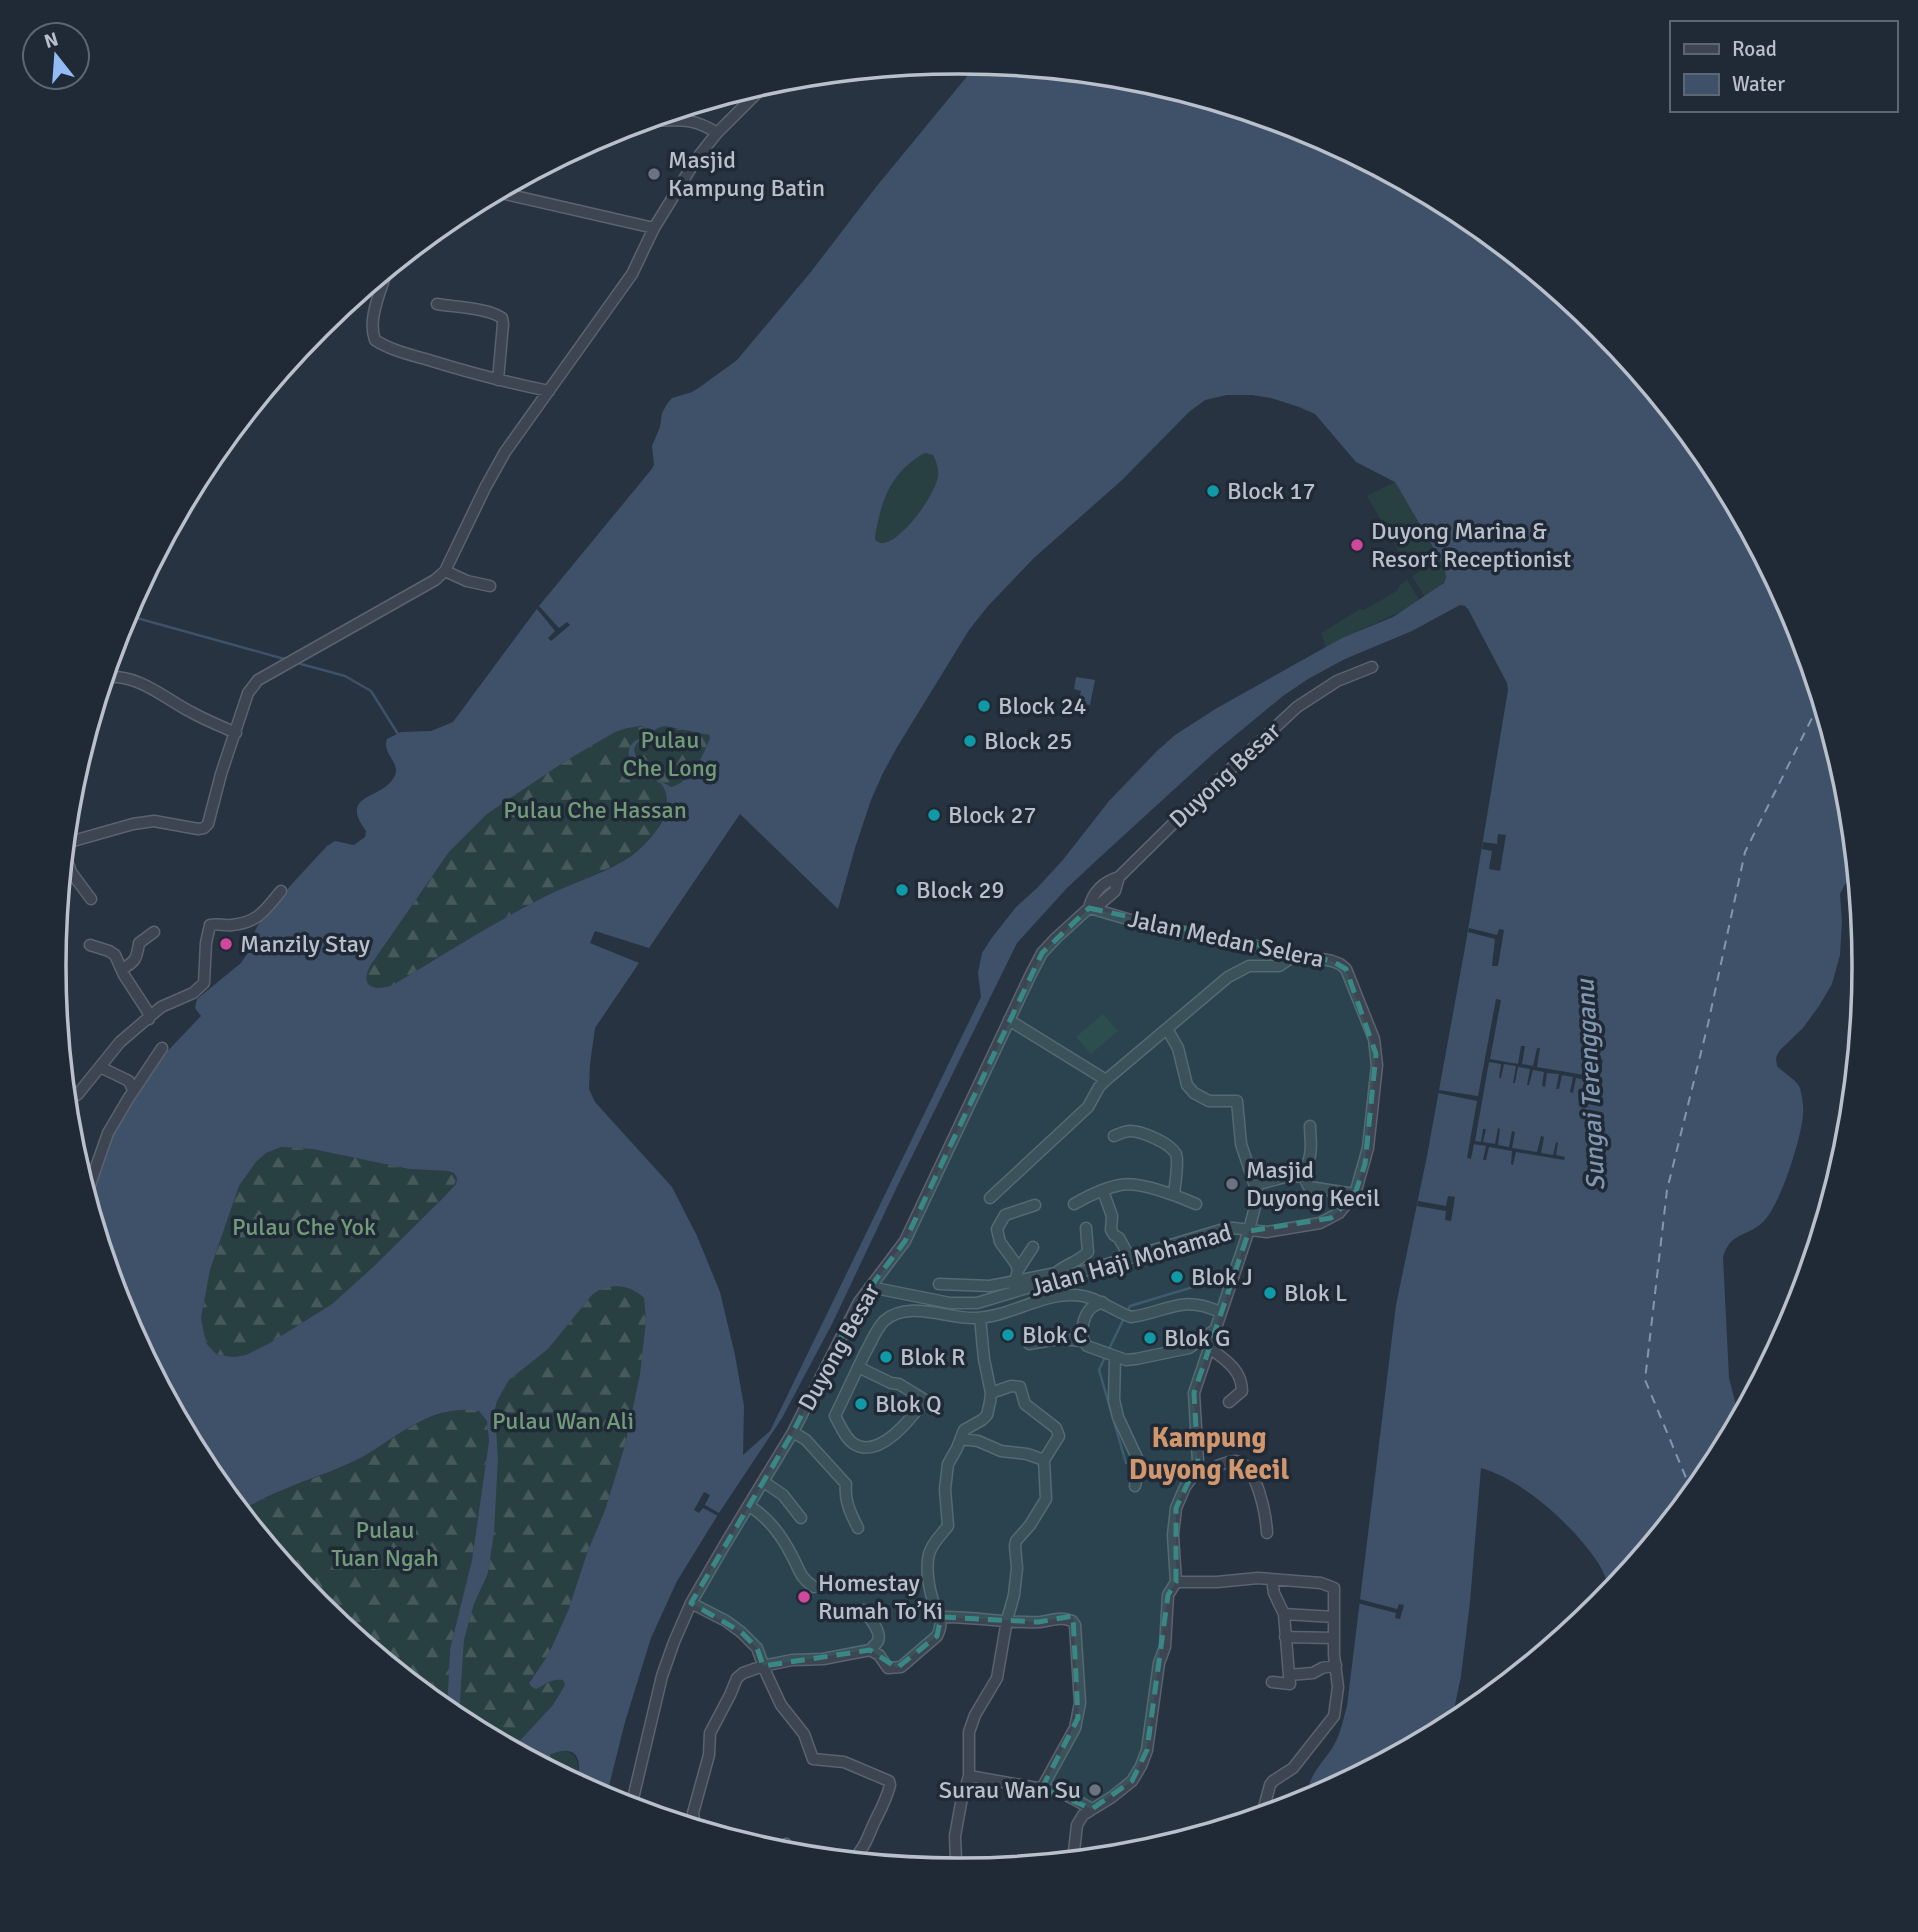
<svg xmlns="http://www.w3.org/2000/svg" width="1918" height="1932" font-family="Signika,sans-serif">
	<style>
		.grass { fill: #294042 }
		.forest { fill: url(#forest-firs) }
		.water { fill: #3e5169; fill-rule: evenodd }
		.pier { fill: #273341 }
		.lines { fill: none; stroke-linecap: round; stroke-linejoin: round }
		.stream { stroke: #3e5169; stroke-width: 2.5 }
		.ferry { stroke: #8197b1; stroke-width: 2; stroke-dasharray: 9 7; stroke-linecap: butt }
		.minor-casing { stroke: #5a636e; stroke-width: 13 }
		.minor { stroke: #3c4551; stroke-width: 10 }
		.marked { fill: #3a8885; fill-opacity: 0.2; stroke: #3a8885; stroke-width: 5; stroke-dasharray: 14 9; stroke-linejoin: round }
		.worship-dot { fill: #6b7280; stroke: #202a36; stroke-width: 2.5 }
		.culture-dot { fill: #0f9aa8; stroke: #202a36; stroke-width: 2.5 }
		.hotel-dot { fill: #d1479c; stroke: #202a36; stroke-width: 2.5 }
		.labels { text-anchor: middle; dominant-baseline: central; stroke-width: 7; stroke-linejoin: round; paint-order: stroke }
		.poi-label { font-size: 24px; fill: #b9c0cb; stroke: #202a36; text-anchor: start }
		.park-label { font-size: 24px; fill: #719b79; stroke: #202a36 }
		.street-label { font-size: 24px; fill: #b9c0cb; stroke: #202a36 }
		.water-label { font-size: 26px; font-style: italic; fill: #8197b1; stroke: #202a36 }
		.quarter-label { font-size: 28px; font-weight: bold; fill: #d2966c; stroke: #202a36 }
		.rim { fill: none; stroke: #b9c0cb; stroke-width: 3.5 }
	</style>
	<defs>
		<pattern id="forest-firs" width="22" height="20" patternUnits="userSpaceOnUse" patternTransform="scale(1.75)"><rect width="22" height="20" fill="#294042"/><path d="M5 1l3.5 6h-7zM16 11l3.5 6h-7z" fill="#465a5c"/></pattern>
	</defs>
	<rect width="100%" height="100%" fill="#273341"/>
	<path class="grass" d="M 925,453 L 933,455 C 936,461 939,469 938,476 C 935,495 905,536 887,542 C 882,544 881,543 876,541 L 875,537 C 880,503 892,469 925,453 Z
		M 1395,482 L 1437,555 L 1410,571 L 1367,496 Z
		M 1440,559 C 1453,582 1442,585 1425,597 L 1412,576 Z
		M 1407,580 L 1420,601 C 1389,619 1357,630 1326,647 L 1321,633 L 1360,609 L 1364,610 L 1397,591 L 1400,585 Z
		M 1103,1014 L 1118,1031 L 1091,1054 L 1076,1037 Z"/>
	<path class="forest" d="M 637,726 L 647,728 L 649,733 L 632,744 L 633,766 C 637,769 641,773 645,776 C 654,780 663,780 666,791 C 671,808 658,832 646,844 C 618,869 579,879 546,896 C 493,923 444,954 393,985 C 376,991 359,988 370,966 L 449,852 L 487,814 L 564,762 L 615,732 Z
		M 665,726 L 709,735 L 710,738 C 703,756 691,782 671,787 L 643,771 L 638,765 L 634,749 L 637,743 L 658,728 Z
		M 281,1147 L 312,1149 L 409,1169 L 448,1171 L 454,1173 L 457,1178 L 453,1188 L 371,1269 L 332,1304 L 270,1343 L 246,1355 L 234,1357 L 217,1355 L 206,1343 L 201,1318 L 210,1270 L 239,1186 L 256,1162 L 266,1153 Z
		M 609,1286 C 623,1286 634,1288 644,1298 L 646,1320 L 640,1374 L 625,1445 L 605,1510 L 587,1553 L 568,1611 L 548,1655 L 530,1680 L 540,1687 C 547,1683 554,1679 563,1680 L 565,1685 L 553,1705 L 513,1748 L 457,1719 L 460,1703 L 464,1640 L 474,1604 L 488,1573 L 494,1533 L 498,1459 L 495,1409 L 497,1401 L 509,1380 L 548,1349 L 592,1295 L 600,1288 Z
		M 465,1408 L 479,1410 L 487,1421 L 489,1441 L 472,1560 L 450,1649 L 447,1711 L 319,1605 L 241,1510 L 285,1489 L 348,1465 L 419,1422 L 453,1409 Z
		M 563,1750 C 581,1756 579,1767 577,1783 L 537,1761 L 556,1751 Z"/>
	<path class="water" d="M 978,63 L 1136,79 L 1306,130 L 1462,214 L 1599,327 L 1711,464 L 1795,620 L 1846,790 L 1855,876 L 1845,884 L 1840,894 L 1842,921 L 1840,955 L 1832,984 L 1819,1006 L 1803,1028 L 1779,1051 L 1776,1058 L 1777,1066 C 1783,1073 1796,1079 1800,1088 C 1802,1096 1804,1107 1803,1115 C 1801,1140 1780,1206 1763,1222 C 1746,1238 1731,1231 1723,1257 L 1729,1378 L 1739,1417 L 1711,1469 L 1611,1591 C 1606,1579 1602,1567 1594,1557 C 1570,1523 1521,1479 1481,1468 L 1470,1602 L 1461,1676 L 1451,1724 L 1309,1800 C 1304,1777 1324,1763 1334,1745 C 1341,1733 1343,1719 1347,1706 L 1396,1305 L 1427,1156 L 1466,942 L 1508,690 L 1507,683 L 1468,609 L 1465,606 L 1460,605 L 1412,631 L 1345,659 L 1308,679 L 1283,696 L 1215,752 L 1098,859 L 1067,888 L 1017,943 L 896,1189 L 832,1324 L 782,1418 L 719,1513 L 677,1581 L 651,1638 L 625,1722 L 606,1798 L 577,1783 C 578,1777 579,1771 579,1765 C 577,1740 549,1754 537,1761 L 513,1748 L 553,1705 L 565,1685 L 563,1680 C 552,1678 545,1685 536,1689 L 532,1687 L 529,1683 L 548,1655 L 568,1611 L 587,1553 L 605,1510 L 625,1445 L 640,1374 L 646,1320 L 644,1298 C 630,1284 608,1282 592,1295 L 548,1349 L 509,1380 L 497,1401 L 495,1409 L 498,1459 L 494,1533 L 488,1573 L 474,1604 L 464,1640 L 460,1703 L 457,1719 L 447,1711 L 450,1649 L 472,1560 L 489,1441 L 487,1421 L 479,1411 C 426,1402 392,1445 346,1465 C 326,1474 305,1480 285,1489 C 270,1495 255,1503 241,1510 L 207,1468 L 123,1312 L 90,1202 L 113,1131 L 158,1061 L 201,1016 L 195,1008 L 197,999 L 241,963 L 249,951 L 251,939 L 258,925 L 290,886 L 327,846 L 335,841 L 354,845 L 365,837 L 366,831 C 339,794 379,800 393,779 C 404,764 381,754 387,739 L 401,732 L 431,731 L 453,722 L 539,606 L 651,470 L 654,465 L 652,446 L 660,427 L 662,413 L 667,404 L 672,398 L 692,392 L 700,387 L 737,360 L 810,273 L 876,187 ZM 1227,395 L 1252,395 L 1271,398 L 1299,407 L 1315,414 L 1356,462 L 1395,482 L 1444,566 L 1446,577 L 1444,583 L 1393,617 L 1342,638 L 1217,708 L 1175,735 L 1157,751 L 1109,801 L 1062,861 L 1037,888 L 1016,907 L 991,939 L 982,953 L 978,973 L 981,997 L 770,1431 L 743,1455 L 744,1406 L 735,1355 L 720,1292 L 697,1236 L 672,1187 L 595,1102 L 589,1089 L 590,1064 L 595,1028 L 639,963 L 590,943 L 595,931 L 649,948 L 740,814 L 838,909 L 855,848 L 871,800 L 883,773 L 896,749 L 969,630 L 988,606 L 1034,558 L 1122,480 L 1189,412 L 1205,400 ZM 925,453 L 933,455 C 936,461 939,469 938,476 C 935,495 905,536 887,542 C 882,544 881,543 876,541 L 875,537 C 881,501 891,471 925,453 ZM 641,726 L 647,728 L 649,733 C 643,738 635,739 631,745 C 624,757 634,770 645,776 C 650,778 655,778 659,782 C 670,791 668,810 662,822 C 653,837 640,851 625,860 C 600,875 572,883 546,896 C 493,923 444,954 393,985 C 376,991 359,988 370,966 L 449,852 L 487,814 L 564,762 L 615,732 L 628,728 ZM 665,726 L 709,735 L 710,738 C 703,756 691,782 671,787 L 643,771 L 638,765 L 634,749 L 637,743 L 658,728 ZM 281,1147 L 312,1149 L 409,1169 L 448,1171 L 454,1173 L 457,1178 L 456,1184 L 445,1196 L 371,1269 L 332,1304 L 270,1343 L 246,1355 L 234,1357 L 217,1355 L 206,1343 L 201,1318 L 210,1270 L 239,1186 L 256,1162 L 266,1153 Z
		M 1076,677 L 1095,680 L 1090,705 L 1078,703 L 1081,691 L 1074,689 Z"/>
	<path class="pier" d="M 539,606 L 559,628 L 567,622 L 570,625 L 551,641 L 548,638 L 555,631 L 537,609 Z
		M 1498,834 L 1506,835 L 1500,871 L 1489,869 L 1492,851 L 1482,849 L 1483,842 L 1497,844 Z
		M 1469,928 L 1497,935 L 1499,929 L 1504,930 L 1498,966 L 1492,966 L 1495,939 L 1468,932 Z
		M 1496,999 L 1501,1000 L 1490,1059 L 1518,1064 L 1521,1046 L 1525,1046 L 1522,1064 L 1533,1066 L 1537,1048 L 1540,1048 L 1537,1067 L 1596,1077 L 1600,1059 L 1603,1060 L 1596,1096 L 1593,1096 L 1595,1081 L 1590,1081 L 1587,1096 L 1585,1095 L 1587,1080 L 1576,1078 L 1573,1093 L 1570,1092 L 1573,1077 L 1562,1075 L 1559,1089 L 1556,1089 L 1559,1074 L 1547,1073 L 1545,1087 L 1542,1086 L 1544,1072 L 1533,1070 L 1529,1085 L 1527,1085 L 1530,1069 L 1518,1067 L 1515,1083 L 1513,1083 L 1516,1066 L 1504,1064 L 1501,1078 L 1499,1078 L 1501,1064 L 1489,1062 L 1475,1141 L 1481,1142 L 1483,1129 L 1486,1129 L 1483,1142 L 1495,1144 L 1498,1128 L 1500,1129 L 1498,1145 L 1509,1147 L 1512,1131 L 1515,1132 L 1512,1148 L 1537,1152 L 1541,1136 L 1544,1137 L 1541,1153 L 1553,1155 L 1556,1142 L 1558,1143 L 1556,1155 L 1565,1157 L 1564,1160 L 1516,1152 L 1513,1165 L 1511,1164 L 1512,1151 L 1489,1147 L 1486,1160 L 1483,1160 L 1486,1146 L 1474,1144 L 1471,1159 L 1467,1158 L 1477,1101 L 1438,1093 L 1439,1090 L 1478,1096 Z
		M 1448,1196 L 1455,1197 L 1451,1221 L 1445,1220 L 1446,1211 L 1417,1206 L 1418,1201 L 1446,1206 Z
		M 704,1492 L 710,1495 L 705,1505 L 719,1513 L 718,1516 L 703,1508 L 699,1513 L 694,1510 Z
		M 1359,1599 L 1397,1609 L 1399,1604 L 1404,1605 L 1400,1619 L 1395,1618 L 1396,1613 L 1357,1603 Z"/>
	<g class="lines">
		<path class="stream" d="M 126,615 L 288,660
			M 297,663 L 345,676 L 371,691 L 398,734
			M 1108,1351 L 1130,1306 L 1230,1276
			M 1105,1357 L 1099,1370 L 1126,1463"/>
		<path class="ferry" d="M 1692,1492 L 1645,1380 L 1667,1190 L 1708,1024 L 1745,852 L 1820,702"/>
		<g class="minor-casing">
			<path id="minor" d="M 644,121 C 674,121 690,115 717,133
				M 497,192 L 654,228
				M 387,270 C 381,291 367,319 375,340 C 392,351 412,355 432,361 C 471,373 509,383 549,391
				M 437,304 C 454,307 489,308 502,318 L 503,324 L 498,380
				M 445,571 L 467,581 L 490,586
				M 106,677 C 139,674 164,698 191,712 C 205,720 221,726 236,733
				M 66,843 L 133,824 L 154,821 L 198,829 L 204,828 L 208,824 L 221,774 L 248,693 L 258,680 L 435,580 L 445,571 L 485,488 L 505,452 L 632,274 L 654,228 L 697,158 L 717,133 L 767,83
				M 65,855 L 71,872 L 91,899
				M 1089,908 C 1093,891 1103,882 1119,877 L 1190,807 L 1297,707 L 1337,681 L 1372,667
				M 90,945 L 109,951 L 115,955 L 124,975 L 148,1012 L 149,1019
				M 121,969 C 135,963 137,958 139,943 L 154,932
				M 1009,1020 L 1106,1080 L 1228,977 L 1249,966 L 1279,966 L 1297,954
				M 100,1067 L 129,1081 L 133,1090
				M 68,1101 L 78,1094 L 120,1042 L 161,1007 L 193,993 L 204,983 L 206,943 L 210,925 C 217,923 224,926 232,925 C 259,922 265,910 281,891
				M 1310,1126 C 1310,1135 1312,1146 1310,1155 C 1308,1167 1301,1175 1309,1187 L 1355,1194
				M 1114,1136 C 1119,1134 1125,1131 1130,1131 C 1142,1131 1170,1143 1176,1154 C 1179,1161 1175,1185 1174,1194
				M 1255,1185 L 1289,1176 L 1305,1177
				M 1103,1191 L 1112,1216 L 1111,1230 L 1114,1235 L 1119,1238 L 1130,1258
				M 87,1193 L 108,1133 L 128,1099 L 162,1048
				M 990,1198 L 1088,1107 L 1099,1087 L 1106,1080
				M 1074,1204 C 1088,1196 1104,1188 1120,1185 C 1139,1181 1178,1196 1196,1204
				M 1018,1270 L 1033,1247
				M 1056,1273 C 1066,1264 1078,1262 1088,1252 L 1086,1228
				M 939,1284 L 990,1286 L 1056,1273 L 1058,1280
				M 1014,1286 L 1018,1270 L 1016,1264 L 1000,1242 L 997,1229 L 1005,1215 L 1035,1205
				M 870,1287 L 950,1303 L 977,1303 L 1224,1229 L 1233,1228 L 1267,1232 L 1320,1223 L 1339,1213 L 1355,1194 L 1368,1148 L 1377,1065 L 1374,1039 L 1346,969 L 1340,964 L 1332,961 L 1144,924 L 1090,908
				M 1102,1302 C 1098,1304 1094,1306 1091,1308 C 1082,1317 1079,1337 1087,1346 L 1126,1360 L 1136,1359 L 1189,1348 L 1213,1331
				M 1029,1344 L 1058,1339 L 1083,1341
				M 1208,1347 C 1223,1358 1242,1369 1242,1391 L 1229,1402
				M 1115,1357 L 1114,1400 L 1118,1417 L 1139,1462 L 1135,1486
				M 858,1367 L 891,1383 L 899,1384 L 925,1400 C 912,1417 880,1460 854,1444 C 845,1438 840,1425 835,1416 C 845,1395 855,1374 865,1353 C 871,1343 876,1329 884,1321 C 908,1300 945,1318 973,1318 C 1007,1318 1038,1295 1071,1295 C 1094,1294 1111,1310 1131,1317 C 1168,1312 1181,1294 1220,1312
				M 793,1432 L 806,1440 L 846,1484 C 844,1501 851,1514 858,1528
				M 961,1439 L 978,1441 L 1001,1451 L 1027,1454 L 1044,1460
				M 1193,1476 C 1204,1472 1225,1461 1235,1461 C 1257,1462 1266,1516 1267,1533
				M 764,1482 L 783,1495 L 801,1518
				M 749,1506 C 768,1517 782,1536 792,1556 C 800,1570 799,1577 814,1587
				M 1272,1580 L 1274,1593 L 1284,1614 L 1289,1675 L 1313,1673 L 1322,1668 L 1336,1665
				M 1176,1582 L 1217,1582 L 1258,1578 L 1321,1583 L 1334,1588 L 1334,1655 L 1338,1687 L 1334,1716 L 1293,1768 L 1273,1781 L 1270,1785 L 1262,1815
				M 691,1603 L 726,1621 L 741,1632 L 757,1648 L 767,1675 L 781,1705 L 804,1734 L 813,1759 L 844,1762 L 889,1781 L 890,1785 C 887,1798 881,1809 875,1821 C 867,1838 866,1846 853,1860
				M 864,1610 C 869,1617 882,1632 878,1641 C 877,1643 871,1649 870,1650
				M 1284,1614 L 1334,1617
				M 941,1617 C 974,1616 1007,1624 1040,1622 C 1051,1621 1060,1616 1072,1621 L 1075,1625 L 1080,1703 L 1075,1728 L 1042,1788
				M 1285,1637 L 1334,1638
				M 1272,1682 L 1290,1684 L 1289,1675
				M 969,1776 L 1055,1791 L 1068,1796 L 1092,1809
				M 631,1807 L 662,1676 L 674,1642 L 691,1603 L 724,1546 L 793,1432 L 859,1302 L 905,1241 L 1031,974 L 1042,953 L 1056,938 L 1089,908 L 1101,903 L 1115,891 L 1119,877
				M 695,1827 L 693,1813 L 709,1755 L 710,1733 L 730,1695 L 737,1678 L 743,1673 L 763,1666 L 792,1660 L 823,1659 L 870,1650 L 879,1655 L 888,1668 L 901,1667 L 937,1636 C 946,1619 935,1610 931,1594 C 928,1583 926,1565 929,1554 C 932,1543 941,1535 948,1526 L 945,1489 L 948,1464 L 957,1448 L 964,1430 L 982,1420 L 987,1415 L 990,1402 L 991,1393 L 984,1359 L 980,1318
				M 786,1844 L 787,1854
				M 1073,1860 L 1077,1825 L 1083,1815 L 1112,1797 L 1132,1781 L 1141,1766 L 1147,1750 L 1159,1663 L 1165,1647 L 1168,1595 L 1176,1582 L 1173,1535 L 1176,1508 L 1185,1487 L 1193,1476 L 1198,1462 L 1194,1393 L 1249,1230 L 1258,1195 L 1241,1144 L 1237,1101 L 1209,1101 L 1194,1093 L 1187,1085 L 1178,1048 L 1167,1029
				M 959,1871 L 956,1861 L 955,1836 L 961,1803 L 969,1776 L 969,1732 L 975,1715 L 997,1678 L 1007,1620 L 1014,1595 L 1017,1568 L 1015,1546 L 1016,1541 L 1030,1525 L 1046,1499 L 1044,1460 L 1059,1436 L 1056,1428 L 1025,1404 L 1020,1387 L 1011,1386 L 991,1393"/>
		</g>
		<use href="#minor" class="minor"/>
	</g>
	<path class="marked" d="M 1089,908 L 1332,961 L 1346,969 L 1376,1054 L 1365,1164 L 1355,1194 L 1331,1218 L 1249,1231 L 1194,1393 L 1198,1462 L 1176,1508 L 1176,1582 L 1168,1595 L 1147,1750 L 1132,1781 L 1092,1809 L 1042,1788 L 1078,1718 L 1073,1616 L 1038,1622 L 941,1617 L 937,1636 L 897,1668 L 870,1650 L 763,1666 L 757,1648 L 741,1632 L 691,1603 L 793,1432 L 859,1302 L 905,1241 L 1042,953 Z"/>
	<g class="worship-dot">
		<circle cx="654" cy="174" r="7"/>
		<circle cx="1232" cy="1184" r="7"/>
		<circle cx="1095" cy="1790" r="7"/>
	</g>
	<g class="culture-dot">
		<circle cx="1213" cy="491" r="7"/>
		<circle cx="984" cy="706" r="7"/>
		<circle cx="970" cy="741" r="7"/>
		<circle cx="934" cy="815" r="7"/>
		<circle cx="902" cy="890" r="7"/>
		<circle cx="1177" cy="1277" r="7"/>
		<circle cx="1270" cy="1293" r="7"/>
		<circle cx="1008" cy="1335" r="7"/>
		<circle cx="1150" cy="1338" r="7"/>
		<circle cx="886" cy="1357" r="7"/>
		<circle cx="861" cy="1404" r="7"/>
	</g>
	<g class="hotel-dot">
		<circle cx="1357" cy="545" r="7"/>
		<circle cx="226" cy="944" r="7"/>
		<circle cx="804" cy="1597" r="7"/>
	</g>
	<g class="labels">
		<g class="poi-label">
			<text x="668" y="160">Masjid<tspan x="668" dy="28">Kampung Batin</tspan></text>
			<text x="1227" y="491">Block 17</text>
			<text x="1371" y="531">Duyong Marina &amp;<tspan x="1371" dy="28">Resort Receptionist</tspan></text>
			<text x="998" y="706">Block 24</text>
			<text x="984" y="741">Block 25</text>
			<text x="948" y="815">Block 27</text>
			<text x="916" y="890">Block 29</text>
			<text x="240" y="944">Manzily Stay</text>
			<text x="1246" y="1170">Masjid<tspan x="1246" dy="28">Duyong Kecil</tspan></text>
			<text x="1191" y="1277">Blok J</text>
			<text x="1284" y="1293">Blok L</text>
			<text x="1022" y="1335">Blok C</text>
			<text x="1164" y="1338">Blok G</text>
			<text x="900" y="1357">Blok R</text>
			<text x="875" y="1404">Blok Q</text>
			<text x="818" y="1583">Homestay<tspan x="818" dy="28">Rumah To’Ki</tspan></text>
			<text x="1081" y="1790" text-anchor="end">Surau Wan Su</text>
		</g>
		<g class="park-label">
			<text x="670" y="740">Pulau<tspan x="670" dy="28">Che Long</tspan></text>
			<text x="595" y="810">Pulau Che Hassan</text>
			<text x="304" y="1227">Pulau Che Yok</text>
			<text x="563" y="1421">Pulau Wan Ali</text>
			<text x="385" y="1530">Pulau<tspan x="385" dy="28">Tuan Ngah</tspan></text>
		</g>
		<g class="street-label">
			<text transform="translate(1225 775) rotate(-43)">Duyong Besar</text>
			<text transform="translate(1226 939) rotate(12)">Jalan Medan Selera</text>
			<text transform="translate(1131 1260) rotate(-16)">Jalan Haji Mohamad</text>
			<text transform="translate(839 1347) rotate(-61)">Duyong Besar</text>
		</g>
		<g class="water-label">
			<text transform="translate(1591 1085) rotate(-93)">Sungai Terengganu</text>
		</g>
		<g class="quarter-label">
			<text x="1209" y="1438">Kampung<tspan x="1209" dy="32">Duyong Kecil</tspan></text>
		</g>
	</g>
	<path d="M0 0H1918V1932H0ZM958 74H960A892 892 0 0 1 1852 966V966A892 892 0 0 1 960 1858H958A892 892 0 0 1 66 966V966A892 892 0 0 1 958 74Z" fill="#202a36" fill-rule="evenodd"/>
	<path class="rim" d="M958 74H960A892 892 0 0 1 1852 966V966A892 892 0 0 1 960 1858H958A892 892 0 0 1 66 966V966A892 892 0 0 1 958 74Z"/>
	<rect x="1670" y="21" width="228" height="91" fill="#202a36" stroke="#5d6672" stroke-width="2"/>
	<rect x="1684" y="44" width="35" height="10" fill="#3c4551" stroke="#5d6672" stroke-width="2"/>
	<text x="1732" y="56" font-size="21" fill="#b9c0cb">Road</text>
	<rect x="1684" y="74" width="35" height="21" fill="#3e5169" stroke="#5d6672" stroke-width="2"/>
	<text x="1732" y="91" font-size="21" fill="#b9c0cb">Water</text>
	<g transform="translate(56 56) rotate(343)"><circle r="33" fill="#202a36" stroke="#5d6672" stroke-width="2"/>
	<path d="M0-5L12 26L0 18L-12 26Z" fill="#94bcf4"/>
	<text y="-10" font-size="19" font-weight="bold" text-anchor="middle" fill="#b9c0cb">N</text>
	</g>
</svg>
